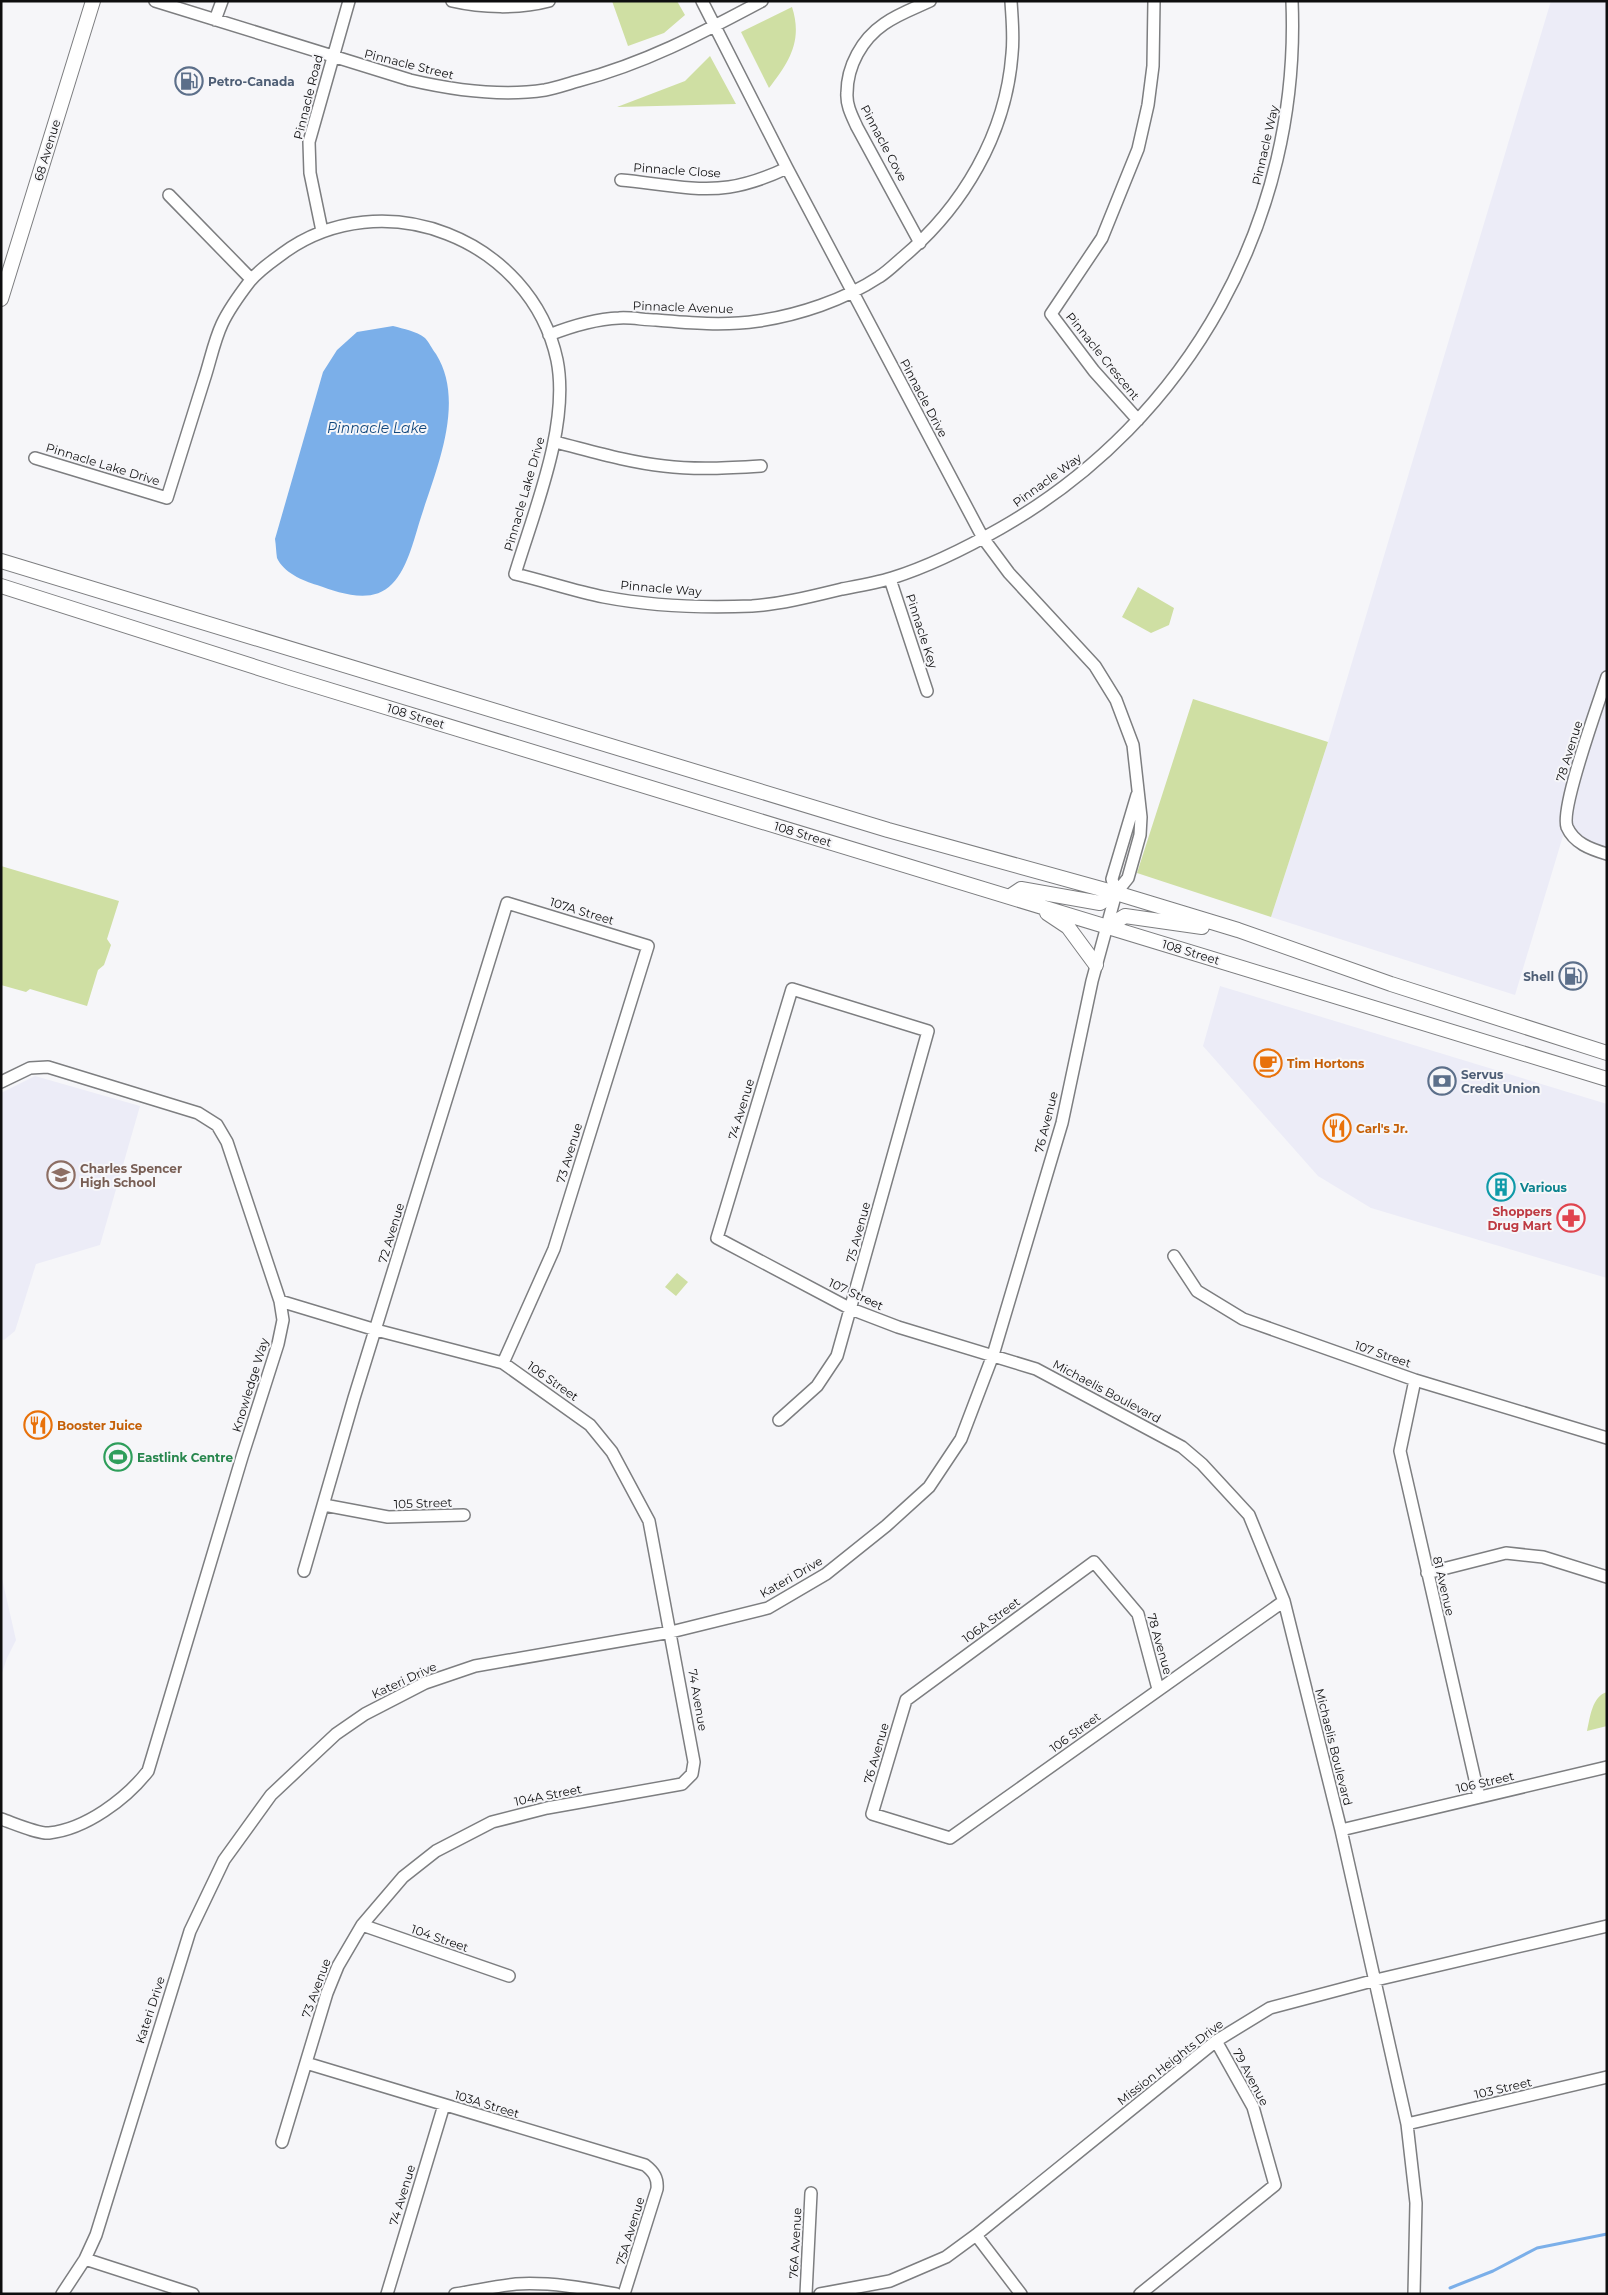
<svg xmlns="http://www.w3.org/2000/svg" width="1608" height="2295" font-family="Montserrat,sans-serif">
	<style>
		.built { fill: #ececf7 }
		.green { fill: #cfdfa3 }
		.water { fill: #7bafe9 }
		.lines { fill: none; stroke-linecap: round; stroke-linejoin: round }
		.stream { stroke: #7bafe9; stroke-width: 3 }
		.minor-casing { stroke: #7d7e80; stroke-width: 14 }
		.major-casing { stroke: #7d7e80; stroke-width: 16 }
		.minor { stroke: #fff; stroke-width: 11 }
		.major { stroke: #fff; stroke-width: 14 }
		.labels { text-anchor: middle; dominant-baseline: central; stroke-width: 4; stroke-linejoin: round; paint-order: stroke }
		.street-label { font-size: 12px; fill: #0e0e0f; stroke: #f6f6f9 }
		.service-label { font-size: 12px; font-weight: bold; fill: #4e5e75; stroke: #f6f6f9; text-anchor: start }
		.food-label { font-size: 12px; font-weight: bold; fill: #c56008; stroke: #f6f6f9; text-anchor: start }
		.education-label { font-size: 12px; font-weight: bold; fill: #785e54; stroke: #f6f6f9; text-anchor: start }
		.culture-label { font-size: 12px; font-weight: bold; fill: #0d838f; stroke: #f6f6f9; text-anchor: start }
		.health-label { font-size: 12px; font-weight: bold; fill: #be3a42; stroke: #f6f6f9; text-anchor: end }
		.leisure-label { font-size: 12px; font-weight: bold; fill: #27864d; stroke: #f6f6f9; text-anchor: start }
		.water-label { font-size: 14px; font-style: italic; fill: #11477c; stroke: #f6f6f9 }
	</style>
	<rect width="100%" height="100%" fill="#f6f6f9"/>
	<path class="built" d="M 1551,1 L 1607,1 L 1607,854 L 1594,850 L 1566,826 L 1515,995 L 1271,917 L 1328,742 Z
		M 1220,986 L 1607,1104 L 1607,1278 L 1371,1208 L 1318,1176 L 1203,1046 Z
		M 35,1076 L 140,1106 L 100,1245 L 36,1264 L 15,1331 L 4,1340 L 1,1339 L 1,1093 Z
		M 1,1574 L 16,1640 L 7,1658 L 1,1676 Z"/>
	<path class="green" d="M 612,1 L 677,1 L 685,15 L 664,33 L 628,46 Z
		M 792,7 C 803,41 789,62 769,88 L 741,32 Z
		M 710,56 L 736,104 L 617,107 L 685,81 Z
		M 1138,587 L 1174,608 L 1169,625 L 1151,633 L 1122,617 Z
		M 1193,699 L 1328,742 L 1271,917 L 1137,873 Z
		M 1,866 L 119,901 L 107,939 L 111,945 L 104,965 L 98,970 L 87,1006 L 30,989 L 26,992 L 1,985 Z
		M 677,1273 L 688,1282 L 676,1296 L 665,1287 Z
		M 1607,1692 L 1607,1726 L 1587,1731 C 1590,1718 1592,1696 1607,1692 Z"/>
	<path class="water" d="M 393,326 C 404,329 416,331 425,338 C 429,342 432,349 436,354 C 465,400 438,465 423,511 C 415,534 409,567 392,584 C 372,605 340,593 317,585 C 303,581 283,572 277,558 C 276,552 276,545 275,539 L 323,372 L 337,350 L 357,332 Z"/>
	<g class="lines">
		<path class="stream" d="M 1450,2288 L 1493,2271 L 1537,2248 L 1607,2234"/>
		<g class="minor-casing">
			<path id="minor" d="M 155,1 L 410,80 C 453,90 500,97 545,90 C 556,88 567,84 578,81 C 646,63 700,34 762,1
				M 452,1 C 482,8 519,9 549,1
				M 215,20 L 222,1
				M 621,180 C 656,183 694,192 729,187 C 749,184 768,177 787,168
				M 169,195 L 251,279
				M 322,231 L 310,173 L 309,142 L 349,1
				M 920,243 L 857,127 C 852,116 846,105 847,93 C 847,66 862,39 884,24 C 898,14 915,8 930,1
				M 549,335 C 572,326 594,319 619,318 C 631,317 644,320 656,320 C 690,323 724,326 758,321 C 799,315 844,300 879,277 C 887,272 894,265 902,258 C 963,207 1006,134 1012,54 C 1014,36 1012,19 1011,1
				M 1138,420 L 1094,371 L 1051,314 L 1102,238 L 1138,149 L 1148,105 L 1153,66 L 1154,1
				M 555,442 C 591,451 627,462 664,466 C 696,470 729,468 761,466
				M 35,458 L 167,498 C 179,459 192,419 204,380 C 210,362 214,341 222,324 C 229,309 240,294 250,281 C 259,270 271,262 282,254 C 382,180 531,239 557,360 C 570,425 534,511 515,574 C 545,581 574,591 604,597 C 651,606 703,608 752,606 C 782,604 813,596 842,589 C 858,586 876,583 892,578 C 930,566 966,548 1001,528 C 1190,420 1301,218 1292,1
				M 890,579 L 927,691
				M 1607,677 C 1599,702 1560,808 1567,827 C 1574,843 1590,849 1607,854
				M 1116,893 L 1112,879 L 1137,795
				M 1,1082 L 30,1068 L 48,1067 L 198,1113 L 217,1125 L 227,1142 L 280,1301 L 283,1320 L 278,1344 L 242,1457 L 148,1771 C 126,1799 86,1829 49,1833 C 38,1834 13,1823 1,1819
				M 1174,1256 L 1197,1291 L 1243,1319 L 1415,1380 L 1607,1438
				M 280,1301 L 376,1330 L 503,1363 L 590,1425 L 612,1452 L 649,1521 L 694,1762 L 692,1774 L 682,1784 L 547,1808 L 492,1822 L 436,1851 L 403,1877 L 362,1925 L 338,1966 L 327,1993 L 282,2142
				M 1415,1380 L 1400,1451 L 1479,1797
				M 779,1420 L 817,1386 L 837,1356 L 928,1031 L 792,989 L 717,1238 L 851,1309 L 898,1327 L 1036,1369 L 1182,1447 L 1202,1464 L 1249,1515 L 1284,1601 L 1341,1830 L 1407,2124 L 1416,2203 L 1414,2294
				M 324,1505 L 388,1517 L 464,1515
				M 304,1571 L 354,1398 L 507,903 L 648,946 L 554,1249 L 503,1363
				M 1427,1573 L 1506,1553 L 1543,1557 L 1607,1577
				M 1158,1689 L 1138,1614 L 1094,1562 L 906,1700 L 872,1814 L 950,1838 L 1284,1601
				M 1341,1830 L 1607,1767
				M 362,1925 L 509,1976
				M 306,2063 L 645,2165 C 654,2172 658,2178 657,2189 L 624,2294
				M 1407,2124 L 1607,2077
				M 976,2235 L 1021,2294
				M 85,2259 L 193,2294
				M 62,2294 L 85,2259 L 96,2235 L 190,1931 L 224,1860 L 271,1795 L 305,1763 L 336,1734 L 365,1714 L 425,1683 L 475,1666 L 671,1632 L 768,1608 L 826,1574 L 886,1526 L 929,1487 L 961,1439 L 993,1355 L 1062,1123 L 1092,981 L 1116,893 L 1128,878 L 1140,835 L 1141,817 L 1133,745 L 1116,700 L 1095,666 L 1009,573 L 983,538 L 787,168 L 702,1
				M 387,2294 L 444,2105
				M 455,2294 C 475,2291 496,2286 516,2284 C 550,2282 584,2288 616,2294
				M 806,2294 L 811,2193
				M 820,2294 L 890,2281 L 946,2257 L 976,2235 L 1216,2041 L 1270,2008 L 1376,1980 L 1607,1926
				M 1140,2294 L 1275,2185 L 1253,2107 L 1216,2041"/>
		</g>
		<g class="major-casing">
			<path id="major" d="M 1,299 L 93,1
				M 1,561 L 888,830 L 1116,893 L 1238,930 L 1391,984 L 1607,1053
				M 1,586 L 290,678 L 1607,1079
				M 1009,897 L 1021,889 L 1100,903 L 1116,893
				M 1047,913 L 1068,927 L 1096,965
				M 1107,927 L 1125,916 L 1202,927"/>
		</g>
		<use href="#minor" class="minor"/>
		<use href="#major" class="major"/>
	</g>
	<defs>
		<g id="fuel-ring" transform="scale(1.4375)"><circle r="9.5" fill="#f6f6f9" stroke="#5c6f8a" stroke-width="1.5"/><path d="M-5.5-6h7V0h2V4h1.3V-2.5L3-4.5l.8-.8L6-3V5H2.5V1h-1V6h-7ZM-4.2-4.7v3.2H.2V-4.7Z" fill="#5c6f8a"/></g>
		<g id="cafe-ring" transform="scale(1.4375)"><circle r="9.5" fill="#f6f6f9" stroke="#e8710a" stroke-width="1.5"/><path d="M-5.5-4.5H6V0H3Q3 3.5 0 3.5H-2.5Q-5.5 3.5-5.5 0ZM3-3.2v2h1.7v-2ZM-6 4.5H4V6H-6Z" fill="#e8710a"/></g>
		<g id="bank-ring" transform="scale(1.4375)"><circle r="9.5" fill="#f6f6f9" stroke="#5c6f8a" stroke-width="1.5"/><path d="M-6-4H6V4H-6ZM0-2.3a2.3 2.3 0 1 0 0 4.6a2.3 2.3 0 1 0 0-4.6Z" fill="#5c6f8a"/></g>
		<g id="restaurant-ring" transform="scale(1.4375)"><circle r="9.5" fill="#f6f6f9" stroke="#e8710a" stroke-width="1.5"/><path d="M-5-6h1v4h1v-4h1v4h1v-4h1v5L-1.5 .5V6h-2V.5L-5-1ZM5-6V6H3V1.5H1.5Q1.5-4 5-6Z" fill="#e8710a"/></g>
		<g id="school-ring" transform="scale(1.4375)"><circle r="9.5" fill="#f6f6f9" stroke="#8d6e63" stroke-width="1.5"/><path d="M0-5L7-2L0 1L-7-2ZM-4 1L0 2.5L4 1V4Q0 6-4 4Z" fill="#8d6e63"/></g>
		<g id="building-ring" transform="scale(1.4375)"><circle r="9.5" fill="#f6f6f9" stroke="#0f9aa8" stroke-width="1.5"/><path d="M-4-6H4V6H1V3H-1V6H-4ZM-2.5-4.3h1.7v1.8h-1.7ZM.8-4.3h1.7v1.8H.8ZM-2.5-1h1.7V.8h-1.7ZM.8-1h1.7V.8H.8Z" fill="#0f9aa8"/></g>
		<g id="pharmacy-ring" transform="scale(1.4375)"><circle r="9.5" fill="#f6f6f9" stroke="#e0444e" stroke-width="1.5"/><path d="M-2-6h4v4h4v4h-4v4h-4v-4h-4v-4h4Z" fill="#e0444e"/></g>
		<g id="stadium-ring" transform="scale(1.4375)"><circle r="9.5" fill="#f6f6f9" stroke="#2e9e5b" stroke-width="1.5"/><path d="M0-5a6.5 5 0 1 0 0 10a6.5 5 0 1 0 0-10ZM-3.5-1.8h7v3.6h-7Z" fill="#2e9e5b"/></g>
	</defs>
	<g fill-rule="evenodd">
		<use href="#fuel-ring" x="189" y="81"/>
		<use href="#fuel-ring" x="1573" y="976"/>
		<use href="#cafe-ring" x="1268" y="1063"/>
		<use href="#bank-ring" x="1442" y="1081"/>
		<use href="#restaurant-ring" x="1337" y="1128"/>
		<use href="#school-ring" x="61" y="1175"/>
		<use href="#building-ring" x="1501" y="1187"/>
		<use href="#pharmacy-ring" x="1571" y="1218"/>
		<use href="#restaurant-ring" x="38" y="1425"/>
		<use href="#stadium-ring" x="118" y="1457"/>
	</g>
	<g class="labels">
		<g class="street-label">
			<text transform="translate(409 64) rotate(14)">Pinnacle Street</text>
			<text transform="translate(308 97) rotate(-76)">Pinnacle Road</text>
			<text transform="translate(884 143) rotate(62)">Pinnacle Cove</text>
			<text transform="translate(1265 145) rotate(-77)">Pinnacle Way</text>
			<text transform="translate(47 150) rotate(-73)">68 Avenue</text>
			<text transform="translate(677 170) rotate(4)">Pinnacle Close</text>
			<text transform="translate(683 307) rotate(2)">Pinnacle Avenue</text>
			<text transform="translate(1103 356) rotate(51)">Pinnacle Crescent</text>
			<text transform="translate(924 398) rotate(62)">Pinnacle Drive</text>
			<text transform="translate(103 464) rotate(17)">Pinnacle Lake Drive</text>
			<text transform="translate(1047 480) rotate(-36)">Pinnacle Way</text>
			<text transform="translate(524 494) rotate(-74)">Pinnacle Lake Drive</text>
			<text transform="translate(661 588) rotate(5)">Pinnacle Way</text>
			<text transform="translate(922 631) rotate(72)">Pinnacle Key</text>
			<text transform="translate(416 716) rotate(17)">108 Street</text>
			<text transform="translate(1569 751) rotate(-73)">78 Avenue</text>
			<text transform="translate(803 834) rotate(17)">108 Street</text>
			<text transform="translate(582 911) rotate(17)">107A Street</text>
			<text transform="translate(1191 952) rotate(17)">108 Street</text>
			<text transform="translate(741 1109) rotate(-73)">74 Avenue</text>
			<text transform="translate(1046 1122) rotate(-76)">76 Avenue</text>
			<text transform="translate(569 1153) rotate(-73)">73 Avenue</text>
			<text transform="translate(858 1232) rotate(-75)">75 Avenue</text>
			<text transform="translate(391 1233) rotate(-73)">72 Avenue</text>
			<text transform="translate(856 1294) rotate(25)">107 Street</text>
			<text transform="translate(1383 1354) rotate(19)">107 Street</text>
			<text transform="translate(553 1381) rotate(35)">106 Street</text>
			<text transform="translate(250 1385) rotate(-73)">Knowledge Way</text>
			<text transform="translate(1107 1391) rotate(28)">Michaelis Boulevard</text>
			<text transform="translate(423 1503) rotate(-2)">105 Street</text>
			<text transform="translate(791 1577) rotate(-30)">Kateri Drive</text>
			<text transform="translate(1444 1586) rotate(77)">81 Avenue</text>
			<text transform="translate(991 1620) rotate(-36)">106A Street</text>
			<text transform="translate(1160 1644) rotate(74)">78 Avenue</text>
			<text transform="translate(404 1680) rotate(-25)">Kateri Drive</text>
			<text transform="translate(698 1700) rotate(80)">74 Avenue</text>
			<text transform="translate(1075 1732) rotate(-36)">106 Street</text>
			<text transform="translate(1334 1747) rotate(76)">Michaelis Boulevard</text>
			<text transform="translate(876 1753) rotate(-74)">76 Avenue</text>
			<text transform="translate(1485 1782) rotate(-13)">106 Street</text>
			<text transform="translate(548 1795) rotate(-11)">104A Street</text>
			<text transform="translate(440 1938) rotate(19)">104 Street</text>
			<text transform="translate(316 1988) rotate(-70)">73 Avenue</text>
			<text transform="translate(150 2010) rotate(-72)">Kateri Drive</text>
			<text transform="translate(1170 2062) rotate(-38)">Mission Heights Drive</text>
			<text transform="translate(1251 2077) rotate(62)">79 Avenue</text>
			<text transform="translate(1503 2088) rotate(-13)">103 Street</text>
			<text transform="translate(487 2104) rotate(17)">103A Street</text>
			<text transform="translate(402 2195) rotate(-73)">74 Avenue</text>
			<text transform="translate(630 2231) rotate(-73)">75A Avenue</text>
			<text transform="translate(795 2243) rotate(-87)">76A Avenue</text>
		</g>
		<g class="service-label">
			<text x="208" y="81">Petro-Canada</text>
			<text x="1554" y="976" text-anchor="end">Shell</text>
			<text x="1461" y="1074">Servus<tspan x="1461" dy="14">Credit Union</tspan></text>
		</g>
		<g class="food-label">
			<text x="1287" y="1063">Tim Hortons</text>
			<text x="1356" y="1128">Carl's Jr.</text>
			<text x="57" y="1425">Booster Juice</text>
		</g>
		<g class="education-label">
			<text x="80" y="1168">Charles Spencer<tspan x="80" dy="14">High School</tspan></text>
		</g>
		<g class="culture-label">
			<text x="1520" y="1187">Various</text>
		</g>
		<g class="health-label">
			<text x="1552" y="1211">Shoppers<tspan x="1552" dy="14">Drug Mart</tspan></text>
		</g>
		<g class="leisure-label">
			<text x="137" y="1457">Eastlink Centre</text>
		</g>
		<g class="water-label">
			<text x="377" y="428">Pinnacle Lake</text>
		</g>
	</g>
	<rect width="1608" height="2295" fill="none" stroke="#0e0e0f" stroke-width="5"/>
</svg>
